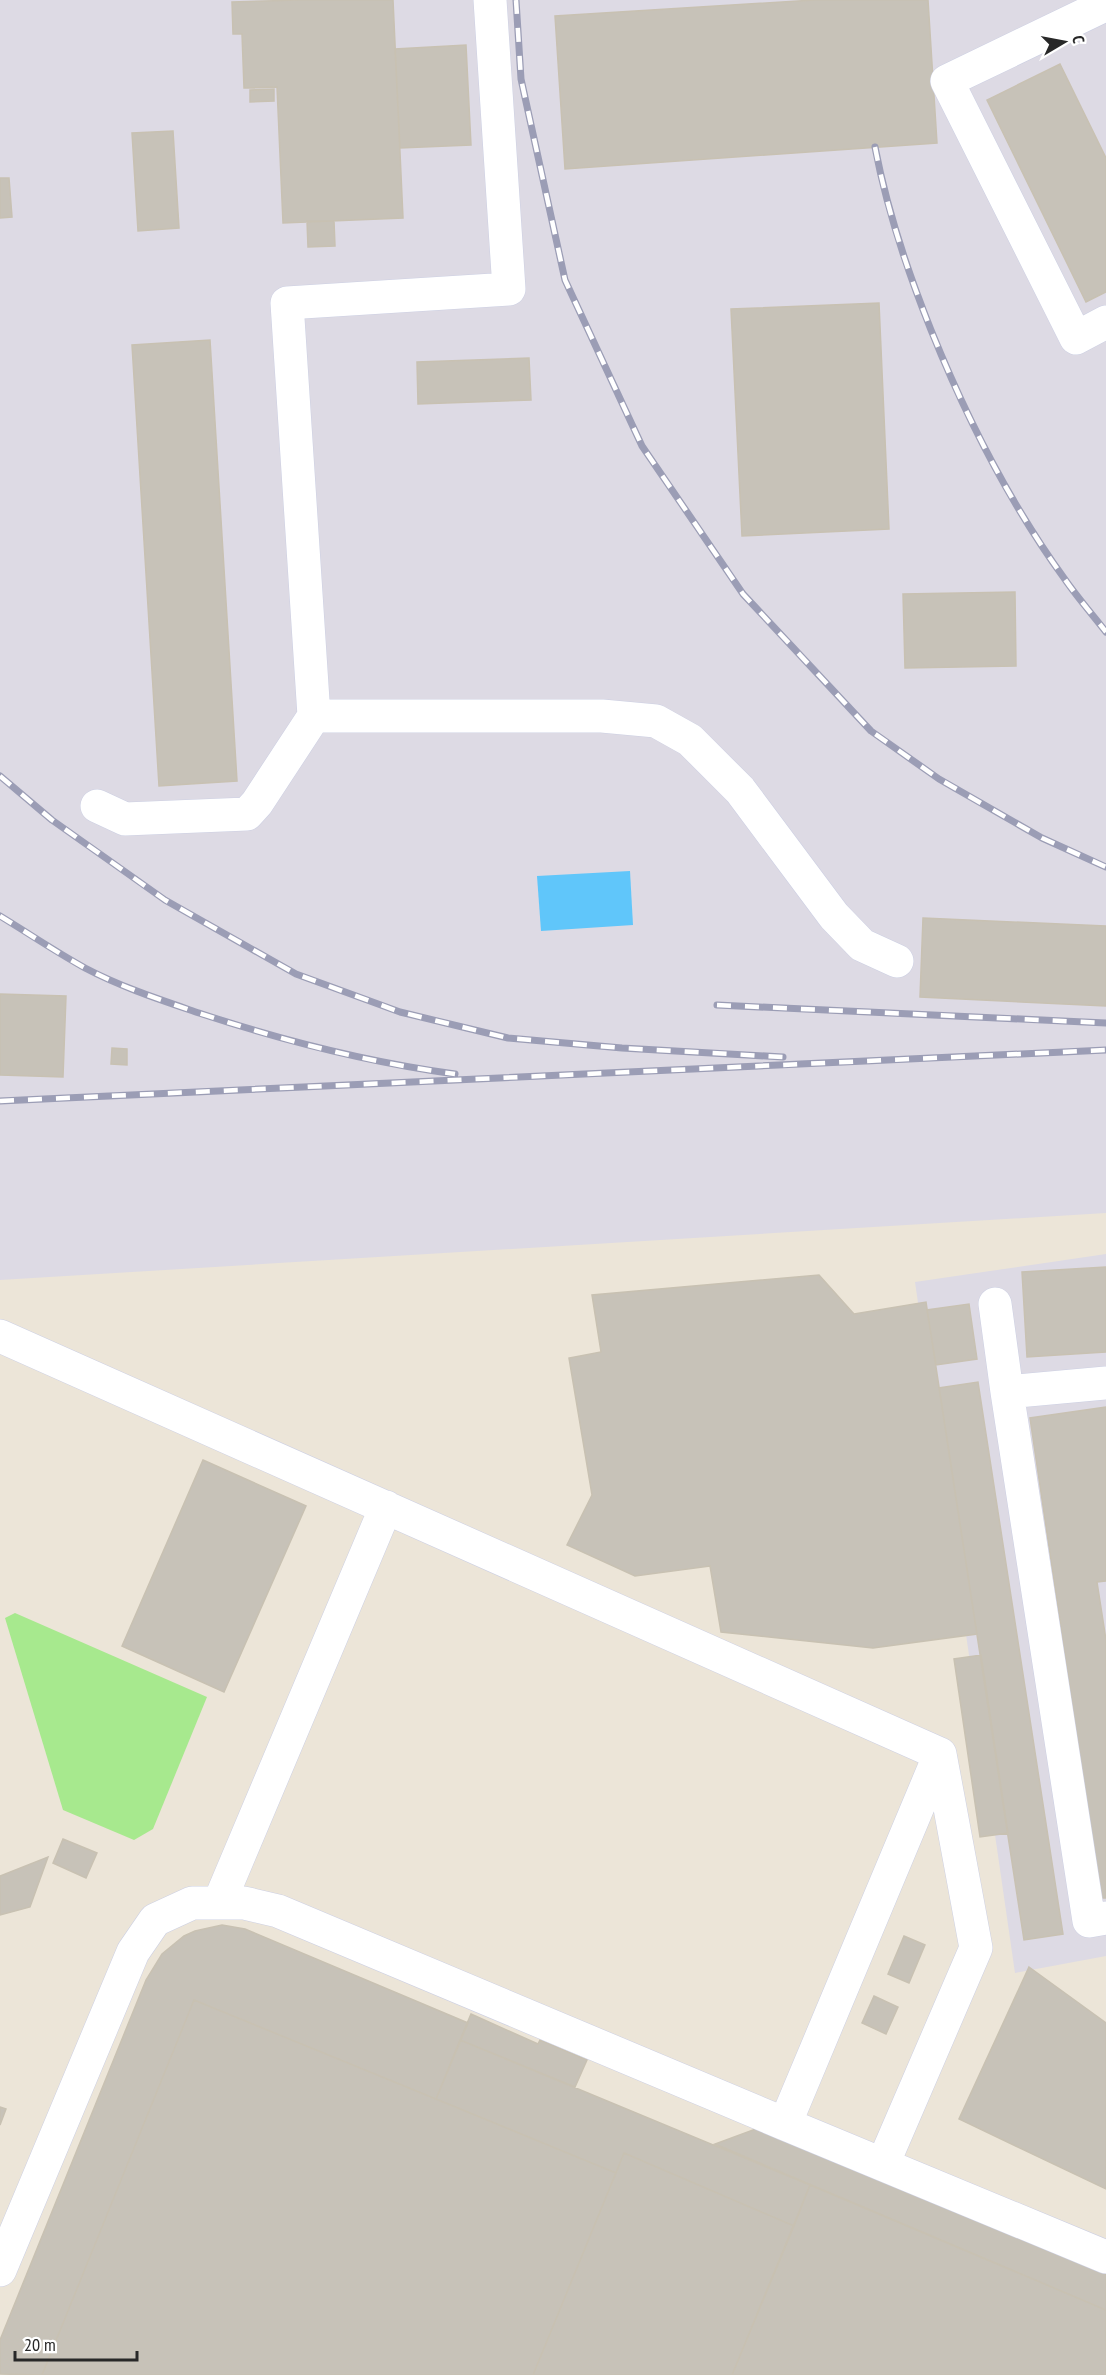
<svg xmlns="http://www.w3.org/2000/svg" width="1106" height="2375" font-family="'PT Sans Narrow',sans-serif">
	<style>
		.industrial { fill: #dddae4 }
		.green { fill: #a7e98e }
		.water { fill: #60c6fa }
		.building { fill: #c7c2b8; stroke: #c8c1b2; stroke-width: 1.5 }
		.lines { fill: none; stroke-linecap: round; stroke-linejoin: round }
		.minor-casing { stroke: #cdd0e3; stroke-width: 34 }
		.minor { stroke: #fff; stroke-width: 33 }
		.rail-casing { stroke: #9b9db5; stroke-width: 7 }
		.rail { stroke: #fff; stroke-width: 4.5; stroke-dasharray: 14; stroke-linecap: butt }
	</style>
	<rect width="100%" height="100%" fill="#ece5d8"/>
	<path class="industrial" d="M 0,0 L 1106,0 L 1106,1213 L 0,1280 Z
		M 1106,1254 L 1106,1956 L 1015,1973 L 915,1282 Z"/>
	<path class="green" d="M 15,1613 L 207,1697 L 153,1829 L 134,1840 L 63,1810 L 5,1618 Z"/>
	<path class="water" d="M 630,871 L 633,925 L 541,931 L 537,876 Z"/>
	<path class="building" d="M 298,0 L 393,0 L 403,218 L 283,223 L 277,87 L 244,88 L 242,34 L 233,34 L 232,2 Z
		M 814,0 L 928,0 L 937,143 L 565,169 L 555,16 Z
		M 466,45 L 471,145 L 400,148 L 395,49 Z
		M 1060,64 L 1106,158 L 1106,292 L 1086,302 L 987,100 Z
		M 274,89 L 274,101 L 250,102 L 250,90 Z
		M 173,131 L 179,228 L 138,231 L 132,133 Z
		M 0,178 L 9,178 L 12,217 L 0,218 Z
		M 307,221 L 334,221 L 335,246 L 308,247 Z
		M 879,303 L 889,529 L 742,536 L 731,309 Z
		M 210,340 L 237,781 L 159,786 L 132,345 Z
		M 529,358 L 531,400 L 418,404 L 417,362 Z
		M 1015,592 L 1016,666 L 905,668 L 903,594 Z
		M 923,918 L 1106,926 L 1106,1006 L 920,997 Z
		M 0,994 L 66,996 L 63,1077 L 0,1075 Z
		M 112,1048 L 127,1049 L 127,1065 L 111,1064 Z
		M 1106,1267 L 1106,1352 L 1027,1357 L 1022,1272 Z
		M 819,1275 L 854,1314 L 926,1302 L 977,1634 L 873,1648 L 721,1632 L 710,1566 L 635,1576 L 567,1545 L 592,1495 L 569,1358 L 601,1352 L 592,1295 Z
		M 969,1304 L 977,1359 L 936,1365 L 927,1310 Z
		M 978,1382 L 1063,1934 L 1024,1940 L 939,1388 Z
		M 1106,1407 L 1106,1581 L 1097,1582 L 1106,1640 L 1106,1898 L 1101,1898 L 1030,1418 Z
		M 203,1460 L 306,1506 L 224,1692 L 122,1646 Z
		M 981,1655 L 1008,1833 L 980,1837 L 954,1659 Z
		M 63,1839 L 97,1853 L 86,1878 L 53,1863 Z
		M 48,1857 L 30,1907 L 0,1915 L 0,1876 Z
		M 222,1925 L 245,1929 L 468,2023 L 436,2099 L 194,2000 L 42,2375 L 0,2374 L 0,2340 L 146,1980 L 162,1954 L 184,1936 L 195,1931 Z
		M 904,1936 L 925,1945 L 909,1983 L 888,1974 Z
		M 1029,1967 L 1106,2023 L 1106,2189 L 959,2119 Z
		M 874,1996 L 898,2007 L 886,2034 L 862,2023 Z
		M 194,2000 L 616,2173 L 533,2375 L 42,2375 Z
		M 471,2014 L 538,2044 L 540,2040 L 587,2060 L 575,2087 L 460,2040 Z
		M 460,2040 L 810,2185 L 794,2226 L 624,2153 L 616,2173 L 436,2099 Z
		M 0,2107 L 6,2109 L 0,2125 Z
		M 761,2127 L 1106,2271 L 1106,2310 L 715,2144 Z
		M 624,2153 L 794,2226 L 732,2375 L 533,2375 Z
		M 810,2185 L 1106,2310 L 1106,2375 L 732,2375 Z"/>
	<g class="lines">
		<g class="minor-casing">
			<path id="minor" d="M 490,0 L 509,289 L 287,303 L 314,716 L 602,716 L 656,721 L 690,740 L 740,790 L 834,916 L 862,945 L 897,961
				M 1105,5 L 947,81 L 1076,338 L 1106,322
				M 97,806 L 125,819 L 247,814 L 257,803 L 314,716
				M 995,1304 L 1007,1392
				M 0,1336 L 940,1754 L 785,2124 L 1106,2257
				M 1106,1383 L 1007,1392 L 1089,1921 L 1106,1918
				M 219,1903 L 386,1507
				M 883,2164 L 976,1948 L 940,1754
				M 0,2270 L 133,1952 L 155,1920 L 192,1903 L 244,1903 L 278,1911 L 785,2124"/>
		</g>
		<use href="#minor" class="minor"/>
		<g class="rail-casing">
			<path id="rail" d="M 516,0 L 521,79 L 565,280 L 642,446 L 743,594 L 871,731 L 939,779 L 1042,838 L 1106,867
				M 875,147 C 887,210 907,270 931,330 C 966,417 1009,502 1064,578 C 1077,597 1092,614 1106,632
				M 0,776 L 52,820 L 165,900 L 296,974 L 400,1012 L 508,1038 L 622,1048 L 783,1057
				M 0,916 C 28,933 56,952 85,968 C 121,987 161,1000 199,1013 C 284,1041 367,1062 455,1074
				M 717,1005 L 1106,1023
				M 0,1101 L 1106,1050"/>
		</g>
		<use href="#rail" class="rail"/>
	</g>
	<g transform="translate(1064 42) rotate(80)" stroke="#ffffff" stroke-width="4.5" paint-order="stroke">
	<path d="M0-4.5L10 22L0 15L-10 22Z" fill="#282828"/>
	<text y="-9" font-size="16" font-weight="bold" text-anchor="middle" fill="#282828">С</text>
	</g>
	<path d="M15 2351v9h122v-9" fill="none" stroke="#282828" stroke-width="3"/>
	<text x="24" y="2351" font-size="18" fill="#282828" stroke="#ffffff" stroke-width="4.5" paint-order="stroke">20 m</text>
</svg>
